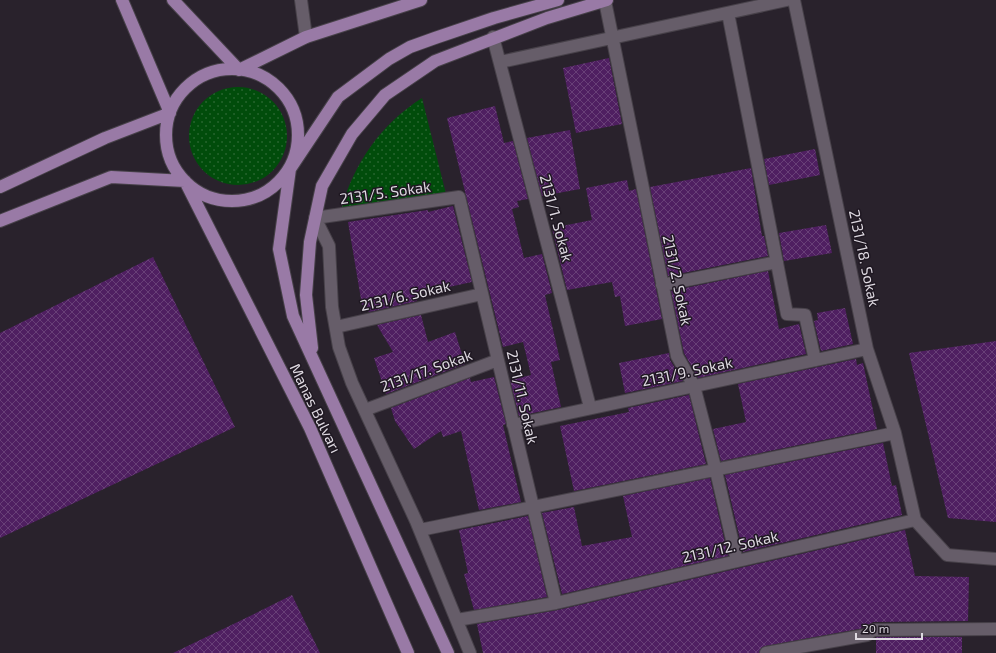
<svg xmlns="http://www.w3.org/2000/svg" width="996" height="653" font-family="'Exo 2',sans-serif">
	<style>
		.green { fill: url(#green-dots) }
		.building { fill: url(#building-cross-hatch) }
		.lines { fill: none; stroke-linecap: round; stroke-linejoin: round }
		.minor-casing { stroke: #474149; stroke-width: 14 }
		.major-casing { stroke: #474149; stroke-width: 14 }
		.minor { stroke: #665d69; stroke-width: 12 }
		.major { stroke: #997aa6; stroke-width: 12 }
		.labels { text-anchor: middle; dominant-baseline: central; stroke-width: 3; stroke-linejoin: round; paint-order: stroke }
		.street-label { font-size: 15px; fill: #ded9e1; stroke: #1f1822 }
	</style>
	<defs>
		<pattern id="green-dots" width="8" height="8" patternUnits="userSpaceOnUse"><rect width="8" height="8" fill="#014c0b"/><path d="M2 2h.1M6 6h.1" fill="none" stroke="#26652e" stroke-width="1.8" stroke-linecap="round"/></pattern>
		<pattern id="building-cross-hatch" width="8" height="8" patternUnits="userSpaceOnUse"><rect width="8" height="8" fill="#4f1f61"/><path d="M0 0l8 8M0 8l8-8" fill="none" stroke="#683f77"/></pattern>
	</defs>
	<rect width="100%" height="100%" fill="#29222c"/>
	<path class="green" d="M189 136a49 49 0 1 1 98 0a49 49 0 1 1-98 0Z
		M 422,98 L 446,194 L 341,211 C 353,164 381,124 422,98 Z"/>
	<path class="building" d="M 609,58 L 622,124 L 576,133 L 563,68 Z
		M 495,106 L 504,143 L 513,141 L 528,199 L 517,201 L 519,207 L 512,209 L 524,258 L 542,254 L 552,293 L 545,295 L 560,360 L 551,362 L 561,407 L 519,416 L 510,380 L 531,375 L 523,342 L 503,347 L 447,118 Z
		M 570,130 L 580,189 L 542,196 L 527,138 Z
		M 815,149 L 820,175 L 769,185 L 764,159 Z
		M 751,168 L 762,236 L 764,236 L 768,256 L 668,276 L 650,187 Z
		M 627,180 L 629,191 L 636,189 L 662,319 L 625,326 L 620,296 L 615,297 L 612,282 L 567,290 L 552,228 L 592,220 L 586,188 Z
		M 453,206 L 472,282 L 416,294 L 417,301 L 369,312 L 365,305 L 362,305 L 348,222 L 428,210 L 428,212 Z
		M 826,225 L 832,253 L 784,261 L 779,233 Z
		M 153,257 L 235,427 L 0,538 L 0,333 Z
		M 768,271 L 779,329 L 799,324 L 806,354 L 698,378 L 684,353 L 671,291 Z
		M 845,308 L 853,344 L 821,351 L 814,321 L 818,320 L 817,313 Z
		M 421,315 L 428,342 L 455,332 L 465,364 L 386,394 L 374,358 L 393,352 L 377,325 Z
		M 996,341 L 996,522 L 948,518 L 909,353 Z
		M 669,353 L 670,360 L 683,381 L 625,393 L 619,363 Z
		M 856,359 L 857,365 L 863,363 L 877,429 L 721,461 L 713,429 L 746,422 L 738,384 Z
		M 494,377 L 506,424 L 503,425 L 521,502 L 479,510 L 461,431 L 443,437 L 441,431 L 414,449 L 395,421 L 391,408 L 470,378 L 471,382 Z
		M 689,395 L 706,464 L 574,491 L 560,426 L 629,412 L 628,408 Z
		M 883,443 L 892,486 L 896,485 L 902,515 L 743,552 L 725,475 Z
		M 710,478 L 728,556 L 562,594 L 542,513 L 574,507 L 582,546 L 632,537 L 623,496 Z
		M 528,516 L 547,597 L 474,610 L 464,574 L 468,573 L 459,530 Z
		M 905,530 L 915,576 L 969,577 L 968,621 L 873,622 L 864,628 L 765,646 L 761,648 L 759,653 L 483,653 L 477,624 L 558,610 Z
		M 292,595 L 320,653 L 173,653 L 248,617 Z
		M 876,637 L 962,637 L 962,653 L 876,653 Z"/>
	<g class="lines">
		<g class="minor-casing">
			<path id="minor" d="M 301,0 L 306,37
				M 794,0 L 867,349 L 895,433 L 915,520
				M 605,1 L 677,356 L 694,386 L 716,471 L 737,561
				M 728,13 L 787,314 L 805,315 L 815,360
				M 493,37 L 590,407
				M 500,62 L 787,0
				M 662,285 L 777,262
				M 336,327 L 482,294
				M 365,410 L 498,360
				M 513,425 L 867,349
				M 420,530 L 895,433
				M 457,620 L 556,603 L 915,520 L 947,555 L 996,559
				M 470,653 L 416,521 L 352,383 L 339,347 L 332,307 L 329,246 L 315,218 L 459,197 L 556,603
				M 766,653 L 867,635 L 873,630 L 996,629"/>
		</g>
		<g class="major-casing">
			<path id="major" d="M 122,0 L 170,113
				M 173,0 L 239,70
				M166 135a66 66 0 1 1 132 0a66 66 0 1 1-132 0Z
				M 239,70 L 306,37 L 421,0
				M 185,181 L 310,428 L 408,653
				M 0,187 L 105,138 L 170,113
				M 0,221 L 111,177 L 185,181
				M 312,348 L 306,295 L 310,242 L 322,186 L 352,134 L 385,95 L 435,61 L 547,18 L 607,0
				M 448,653 L 293,316 L 279,249 L 290,169 L 338,97 L 389,59 L 410,47 L 435,38 L 494,18 L 558,0"/>
		</g>
		<use href="#minor" class="minor"/>
		<use href="#major" class="major"/>
	</g>
	<g class="labels">
		<g class="street-label">
			<text transform="translate(385 192) rotate(-8)">2131/5. Sokak</text>
			<text transform="translate(557 218) rotate(75)">2131/1. Sokak</text>
			<text transform="translate(865 258) rotate(78)">2131/18. Sokak</text>
			<text transform="translate(678 280) rotate(78)">2131/2. Sokak</text>
			<text transform="translate(405 295) rotate(-13)">2131/6. Sokak</text>
			<text transform="translate(426 370) rotate(-20)">2131/17. Sokak</text>
			<text transform="translate(687 371) rotate(-12)">2131/9. Sokak</text>
			<text transform="translate(523 397) rotate(77)">2131/11. Sokak</text>
			<text transform="translate(316 408) rotate(64)">Manas Bulvarı</text>
			<text transform="translate(730 546) rotate(-13)">2131/12. Sokak</text>
		</g>
	</g>
	<path d="M856 633v6h66v-6" fill="none" stroke="#ded9e1" stroke-width="2"/>
	<text x="862" y="633" font-size="12" fill="#ded9e1" stroke="#1f1822" stroke-width="3" paint-order="stroke">20 m</text>
</svg>
